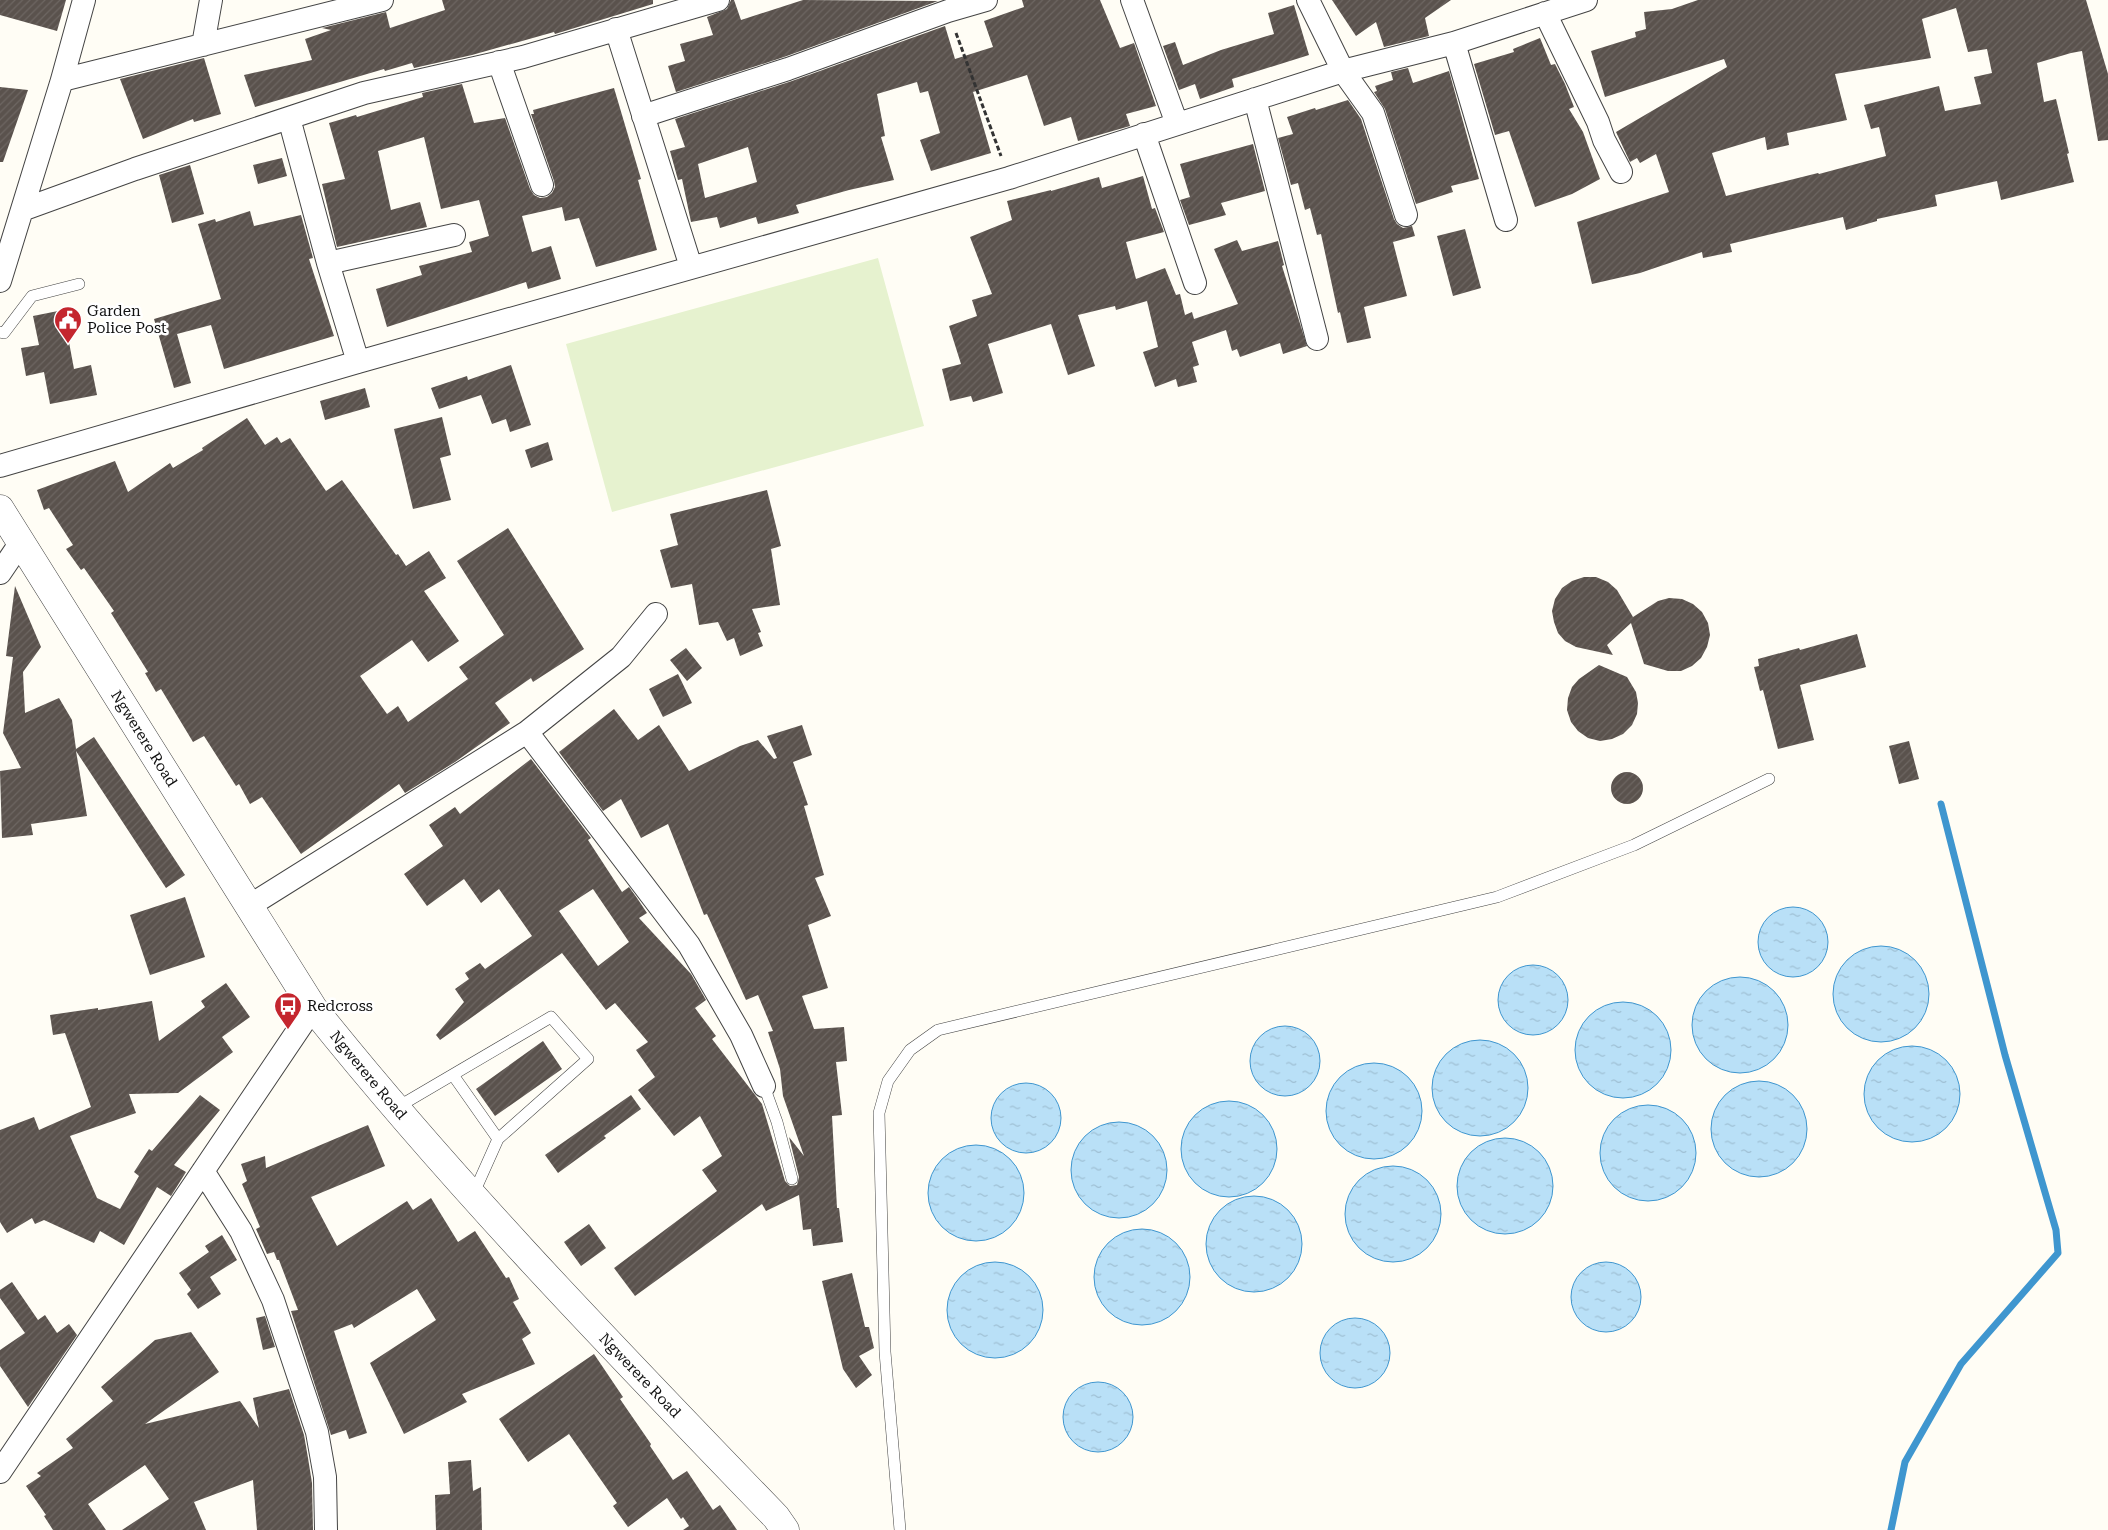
<svg xmlns="http://www.w3.org/2000/svg" width="2108" height="1530" font-family="'Roboto Serif',serif">
	<style>
		.pitch { fill: #e6f2cf }
		.water { fill: url(#water-ripples); stroke: #3f96cf }
		.lines { fill: none; stroke-linecap: round; stroke-linejoin: round }
		.stream { stroke: #3f96cf; stroke-width: 7 }
		.building { fill: url(#building-hatch); fill-rule: evenodd }
		.service-casing { stroke: #444; stroke-width: 12 }
		.minor-casing { stroke: #444; stroke-width: 24 }
		.tertiary-casing { stroke: #444; stroke-width: 29 }
		.path { stroke: #333; stroke-width: 3; stroke-dasharray: 5 2.5; stroke-linecap: butt }
		.service { stroke: #fff; stroke-width: 11 }
		.minor { stroke: #fff; stroke-width: 22 }
		.tertiary { stroke: #fff; stroke-width: 28 }
		.labels { text-anchor: middle; dominant-baseline: central; stroke-width: 5; stroke-linejoin: round; paint-order: stroke }
		.poi-label { font-size: 15px; fill: #111; stroke: #fff; text-anchor: start }
		.street-label { font-size: 15px; fill: #111; stroke: #fff }
	</style>
	<defs>
		<pattern id="water-ripples" width="26" height="14" patternUnits="userSpaceOnUse" patternTransform="scale(1.25)"><rect width="26" height="14" fill="#b9e0f7"/><path d="M2 4q2-2 4 0t4 0M15 11q2-2 4 0t4 0" fill="none" stroke="#9ebfd3"/></pattern>
		<pattern id="building-hatch" width="6" height="6" patternUnits="userSpaceOnUse" patternTransform="scale(1.25)"><rect width="6" height="6" fill="#5a524d"/><path d="M-1 1l2-2M0 6l6-6M5 7l2-2" fill="none" stroke="#6d6662"/></pattern>
	</defs>
	<rect width="100%" height="100%" fill="#fffdf5"/>
	<path class="pitch" d="M 878,258 L 924,426 L 612,512 L 566,344 Z"/>
	<path class="water" d="M1758 942a35 35 0 1 1 70 0a35 35 0 1 1-70 0Z
		M1833 994a48 48 0 1 1 96 0a48 48 0 1 1-96 0Z
		M1498 1000a35 35 0 1 1 70 0a35 35 0 1 1-70 0Z
		M1692 1025a48 48 0 1 1 96 0a48 48 0 1 1-96 0Z
		M1575 1050a48 48 0 1 1 96 0a48 48 0 1 1-96 0Z
		M1250 1061a35 35 0 1 1 70 0a35 35 0 1 1-70 0Z
		M1432 1088a48 48 0 1 1 96 0a48 48 0 1 1-96 0Z
		M1864 1094a48 48 0 1 1 96 0a48 48 0 1 1-96 0Z
		M1326 1111a48 48 0 1 1 96 0a48 48 0 1 1-96 0Z
		M1711 1129a48 48 0 1 1 96 0a48 48 0 1 1-96 0Z
		M991 1118a35 35 0 1 1 70 0a35 35 0 1 1-70 0Z
		M1181 1149a48 48 0 1 1 96 0a48 48 0 1 1-96 0Z
		M1600 1153a48 48 0 1 1 96 0a48 48 0 1 1-96 0Z
		M1071 1170a48 48 0 1 1 96 0a48 48 0 1 1-96 0Z
		M1457 1186a48 48 0 1 1 96 0a48 48 0 1 1-96 0Z
		M928 1193a48 48 0 1 1 96 0a48 48 0 1 1-96 0Z
		M1345 1214a48 48 0 1 1 96 0a48 48 0 1 1-96 0Z
		M1206 1244a48 48 0 1 1 96 0a48 48 0 1 1-96 0Z
		M1094 1277a48 48 0 1 1 96 0a48 48 0 1 1-96 0Z
		M1571 1297a35 35 0 1 1 70 0a35 35 0 1 1-70 0Z
		M947 1310a48 48 0 1 1 96 0a48 48 0 1 1-96 0Z
		M1320 1353a35 35 0 1 1 70 0a35 35 0 1 1-70 0Z
		M1063 1417a35 35 0 1 1 70 0a35 35 0 1 1-70 0Z"/>
	<g class="lines">
		<path class="stream" d="M 1891,1530 L 1905,1462 L 1961,1364 L 2058,1253 L 2056,1230 L 2005,1055 L 1941,804"/>
	</g>
	<path class="building" d="M 0,0 L 66,0 L 57,31 L 0,15 Z
		M 442,0 L 653,0 L 653,4 L 555,34 L 554,32 L 472,55 L 414,68 L 412,63 L 385,71 L 384,69 L 255,107 L 244,75 L 312,60 L 305,39 L 331,30 L 322,28 L 386,12 L 390,28 L 445,10 Z
		M 731,0 L 734,0 L 741,20 L 803,0 L 938,1 L 784,57 L 676,92 L 668,66 L 685,61 L 680,44 L 713,35 L 707,17 L 727,9 Z
		M 1022,0 L 1100,0 L 1120,48 L 1134,43 L 1156,106 L 1126,114 L 1130,126 L 1078,141 L 1071,117 L 1044,126 L 1027,75 L 973,92 L 991,153 L 931,171 L 920,140 L 940,133 L 928,91 L 920,93 L 917,82 L 877,94 L 885,136 L 881,137 L 894,180 L 849,190 L 796,205 L 799,213 L 758,224 L 756,217 L 720,228 L 717,217 L 691,222 L 682,179 L 678,180 L 670,151 L 685,147 L 675,119 L 792,81 L 945,26 L 955,59 L 993,47 L 984,21 L 1024,7 ZM 748,147 L 757,182 L 705,198 L 698,164 Z
		M 1332,0 L 1451,0 L 1425,18 L 1429,36 L 1384,47 L 1376,22 L 1356,36 Z
		M 1698,0 L 2086,0 L 2108,74 L 2108,140 L 2098,141 L 2082,51 L 2071,53 L 2037,63 L 2044,102 L 2056,99 L 2069,153 L 2067,154 L 2074,182 L 2001,200 L 1997,181 L 1935,195 L 1937,206 L 1877,219 L 1877,221 L 1846,230 L 1843,217 L 1730,244 L 1732,252 L 1703,258 L 1702,252 L 1640,273 L 1592,284 L 1577,222 L 1669,192 L 1656,154 L 1640,163 L 1637,158 L 1630,162 L 1616,132 L 1727,67 L 1724,59 L 1605,97 L 1591,51 L 1636,37 L 1635,32 L 1646,29 L 1644,12 L 1672,9 ZM 1956,8 L 1968,52 L 1987,49 L 1992,73 L 1974,77 L 1981,104 L 1945,111 L 1939,86 L 1864,105 L 1871,129 L 1879,127 L 1886,156 L 1819,174 L 1818,173 L 1726,196 L 1712,153 L 1765,137 L 1767,150 L 1789,145 L 1787,133 L 1847,120 L 1835,74 L 1931,58 L 1922,19 Z
		M 1294,5 L 1309,55 L 1232,79 L 1234,87 L 1200,99 L 1195,84 L 1179,90 L 1163,46 L 1175,42 L 1183,65 L 1221,50 L 1274,34 L 1268,13 Z
		M 1540,38 L 1551,65 L 1555,64 L 1565,84 L 1574,107 L 1569,109 L 1583,132 L 1600,179 L 1572,194 L 1535,207 L 1509,131 L 1495,135 L 1474,64 L 1514,52 L 1513,49 Z
		M 204,58 L 221,114 L 194,122 L 193,119 L 143,139 L 120,79 Z
		M 1408,68 L 1413,83 L 1449,71 L 1479,179 L 1451,186 L 1453,192 L 1416,204 L 1385,109 L 1374,92 L 1377,91 L 1375,86 L 1393,80 L 1391,72 Z
		M 462,84 L 474,123 L 505,118 L 530,189 L 534,195 L 540,198 L 547,197 L 552,193 L 555,187 L 554,181 L 531,114 L 534,114 L 533,110 L 614,88 L 641,179 L 638,180 L 657,250 L 596,267 L 579,218 L 565,221 L 562,207 L 522,216 L 532,252 L 551,246 L 561,279 L 528,289 L 526,282 L 387,327 L 376,289 L 422,275 L 419,266 L 472,252 L 469,242 L 489,236 L 479,200 L 441,209 L 424,137 L 378,151 L 391,210 L 420,202 L 427,227 L 337,247 L 322,184 L 345,179 L 329,123 L 356,115 L 357,117 L 423,97 L 422,93 Z
		M 0,87 L 28,90 L 3,162 L 0,162 Z
		M 1348,100 L 1361,119 L 1394,219 L 1397,224 L 1403,228 L 1412,226 L 1415,236 L 1393,242 L 1407,296 L 1364,307 L 1371,338 L 1347,343 L 1340,312 L 1338,313 L 1321,234 L 1317,235 L 1310,208 L 1305,210 L 1298,183 L 1291,185 L 1278,138 L 1293,134 L 1287,117 L 1315,108 L 1316,110 Z
		M 1253,144 L 1265,191 L 1221,203 L 1226,215 L 1189,225 L 1180,200 L 1190,197 L 1180,164 Z
		M 282,158 L 287,176 L 258,184 L 253,165 Z
		M 190,165 L 204,214 L 172,223 L 159,175 Z
		M 1143,176 L 1152,209 L 1155,208 L 1164,232 L 1126,242 L 1136,279 L 1165,268 L 1176,295 L 1180,294 L 1185,315 L 1192,312 L 1194,319 L 1238,304 L 1214,249 L 1237,240 L 1242,251 L 1278,241 L 1284,265 L 1282,266 L 1307,346 L 1283,354 L 1280,343 L 1240,357 L 1237,349 L 1232,351 L 1226,330 L 1192,342 L 1199,365 L 1193,367 L 1197,382 L 1178,387 L 1176,379 L 1155,387 L 1143,352 L 1158,347 L 1147,301 L 1116,310 L 1115,306 L 1078,315 L 1095,366 L 1068,375 L 1051,324 L 988,344 L 1003,393 L 973,402 L 971,396 L 950,401 L 942,369 L 961,364 L 949,326 L 977,316 L 972,300 L 992,294 L 970,237 L 1012,220 L 1007,201 L 1051,190 L 1051,191 L 1099,177 L 1102,188 Z
		M 250,211 L 254,226 L 301,215 L 313,258 L 309,259 L 334,336 L 224,369 L 211,325 L 177,334 L 191,383 L 174,388 L 154,319 L 221,299 L 198,224 L 215,219 L 216,222 Z
		M 1465,229 L 1481,288 L 1453,296 L 1437,236 Z
		M 63,310 L 74,369 L 91,365 L 97,395 L 50,404 L 44,372 L 26,376 L 21,348 L 39,345 L 33,316 Z
		M 511,365 L 531,425 L 510,432 L 506,419 L 492,424 L 481,395 L 439,409 L 431,388 L 467,376 L 468,380 Z
		M 365,388 L 370,407 L 325,420 L 320,401 Z
		M 442,417 L 451,455 L 440,458 L 451,500 L 413,509 L 394,429 Z
		M 247,418 L 265,445 L 277,437 L 281,443 L 290,438 L 326,491 L 342,480 L 396,555 L 398,554 L 406,566 L 429,551 L 446,578 L 424,591 L 459,641 L 428,662 L 412,640 L 360,676 L 387,714 L 398,706 L 408,722 L 468,679 L 459,667 L 504,635 L 457,561 L 508,528 L 584,649 L 533,682 L 531,678 L 495,703 L 510,723 L 455,762 L 405,793 L 399,784 L 301,854 L 262,797 L 250,804 L 239,784 L 236,786 L 204,736 L 193,742 L 161,689 L 156,692 L 145,673 L 148,672 L 111,613 L 114,611 L 84,568 L 81,570 L 66,549 L 73,545 L 49,508 L 44,510 L 37,490 L 115,461 L 128,492 L 170,463 L 173,468 L 203,450 L 202,448 Z
		M 548,442 L 553,460 L 531,468 L 525,450 Z
		M 767,490 L 781,546 L 771,549 L 780,605 L 752,609 L 761,632 L 758,633 L 763,646 L 740,656 L 734,638 L 727,641 L 718,622 L 699,625 L 692,584 L 671,588 L 660,550 L 678,545 L 670,514 Z
		M 1584,577 L 1596,577 L 1608,582 L 1617,590 L 1633,617 L 1658,601 L 1669,598 L 1682,599 L 1693,604 L 1702,612 L 1708,623 L 1710,635 L 1707,647 L 1701,658 L 1692,666 L 1681,671 L 1668,671 L 1644,664 L 1631,623 L 1607,645 L 1613,655 L 1576,647 L 1565,641 L 1558,633 L 1554,622 L 1552,611 L 1555,599 L 1562,588 L 1572,581 Z
		M 15,586 L 41,647 L 23,672 L 25,713 L 59,698 L 72,720 L 76,749 L 94,737 L 185,875 L 166,888 L 76,751 L 87,816 L 31,824 L 33,835 L 2,838 L 0,771 L 21,768 L 3,733 L 13,657 L 6,656 Z
		M 1857,634 L 1866,667 L 1800,685 L 1814,740 L 1778,749 L 1763,690 L 1760,691 L 1754,667 L 1759,666 L 1758,659 L 1799,648 L 1800,650 Z
		M 686,648 L 702,668 L 687,681 L 670,660 Z
		M 1599,665 L 1627,677 L 1636,692 L 1638,703 L 1637,714 L 1632,725 L 1623,734 L 1612,739 L 1600,741 L 1588,738 L 1578,731 L 1571,722 L 1567,710 L 1568,698 L 1572,687 L 1579,679 Z
		M 678,674 L 692,703 L 663,717 L 649,689 Z
		M 614,709 L 638,740 L 659,725 L 689,771 L 740,746 L 758,740 L 774,759 L 777,758 L 767,736 L 802,725 L 812,755 L 793,762 L 808,805 L 804,806 L 824,875 L 815,878 L 831,916 L 808,925 L 828,988 L 802,996 L 814,1029 L 844,1027 L 847,1061 L 836,1062 L 842,1115 L 832,1116 L 837,1208 L 839,1208 L 843,1242 L 813,1246 L 811,1229 L 803,1230 L 799,1195 L 766,1211 L 762,1204 L 635,1296 L 614,1268 L 717,1191 L 702,1170 L 722,1156 L 700,1116 L 674,1136 L 638,1090 L 655,1077 L 636,1050 L 648,1042 L 615,1003 L 606,1010 L 562,953 L 440,1040 L 436,1035 L 464,1002 L 455,989 L 469,979 L 465,973 L 480,963 L 485,969 L 532,936 L 499,889 L 481,903 L 464,879 L 427,906 L 404,874 L 443,846 L 429,825 L 455,807 L 460,814 L 531,759 L 591,838 L 588,840 L 622,892 L 629,887 L 637,898 L 647,913 L 639,918 L 691,974 L 706,1000 L 695,1008 L 716,1036 L 712,1039 L 762,1104 L 785,1181 L 790,1186 L 797,1185 L 799,1177 L 789,1137 L 804,1156 L 783,1096 L 780,1069 L 768,1032 L 773,1031 L 758,995 L 746,1000 L 707,914 L 704,915 L 668,824 L 641,838 L 621,799 L 603,811 L 559,752 ZM 593,889 L 629,942 L 598,966 L 559,911 Z
		M 1909,741 L 1919,779 L 1899,784 L 1889,746 Z
		M1611 788a16 16 0 1 1 32 0a16 16 0 1 1-32 0Z
		M 185,897 L 205,957 L 150,975 L 130,915 Z
		M 226,983 L 250,1017 L 222,1037 L 233,1052 L 178,1093 L 129,1094 L 136,1113 L 70,1136 L 97,1198 L 120,1209 L 139,1176 L 134,1172 L 149,1149 L 152,1151 L 200,1095 L 220,1110 L 174,1165 L 186,1172 L 171,1196 L 157,1187 L 124,1245 L 100,1231 L 94,1243 L 44,1220 L 35,1224 L 32,1218 L 7,1233 L 0,1222 L 0,1130 L 34,1117 L 39,1130 L 91,1107 L 65,1033 L 53,1035 L 50,1015 L 98,1008 L 98,1010 L 152,1001 L 159,1041 L 205,1007 L 201,1001 Z
		M 543,1041 L 562,1069 L 495,1116 L 476,1089 Z
		M 631,1095 L 641,1109 L 604,1136 L 606,1138 L 558,1173 L 545,1155 Z
		M 368,1125 L 385,1166 L 311,1197 L 337,1246 L 407,1201 L 413,1210 L 431,1198 L 458,1242 L 475,1231 L 506,1278 L 509,1277 L 519,1299 L 513,1302 L 531,1333 L 522,1339 L 535,1364 L 462,1394 L 467,1402 L 404,1434 L 370,1363 L 436,1320 L 417,1289 L 354,1328 L 352,1324 L 334,1331 L 367,1433 L 349,1439 L 346,1430 L 331,1435 L 291,1311 L 298,1310 L 279,1260 L 277,1260 L 274,1252 L 267,1254 L 256,1229 L 260,1227 L 242,1184 L 247,1181 L 241,1164 L 265,1156 L 266,1168 Z
		M 589,1224 L 606,1248 L 581,1266 L 564,1242 Z
		M 222,1235 L 237,1260 L 210,1277 L 221,1294 L 198,1309 L 187,1294 L 191,1290 L 179,1273 L 209,1252 L 205,1246 Z
		M 852,1273 L 865,1327 L 869,1327 L 874,1348 L 859,1356 L 872,1375 L 856,1388 L 843,1369 L 822,1281 Z
		M 12,1282 L 38,1320 L 45,1315 L 57,1333 L 69,1324 L 77,1335 L 28,1407 L 0,1366 L 0,1350 L 25,1333 L 0,1298 L 0,1290 Z
		M 265,1316 L 275,1347 L 263,1350 L 256,1318 Z
		M 191,1332 L 219,1372 L 145,1424 L 240,1401 L 259,1428 L 253,1398 L 289,1389 L 304,1435 L 308,1458 L 312,1483 L 313,1530 L 257,1530 L 253,1480 L 194,1502 L 206,1530 L 122,1530 L 169,1499 L 145,1465 L 88,1504 L 106,1530 L 53,1530 L 44,1516 L 46,1515 L 26,1486 L 41,1476 L 37,1473 L 73,1448 L 66,1439 L 113,1401 L 101,1387 L 155,1340 Z
		M 594,1354 L 623,1397 L 620,1399 L 651,1444 L 650,1446 L 673,1480 L 687,1471 L 713,1510 L 720,1505 L 737,1530 L 683,1530 L 689,1526 L 683,1517 L 681,1519 L 667,1498 L 628,1527 L 613,1506 L 617,1503 L 569,1434 L 528,1462 L 499,1419 Z
		M 471,1460 L 473,1491 L 481,1487 L 482,1530 L 436,1530 L 435,1495 L 450,1494 L 448,1462 Z"/>
	<g class="lines">
		<g class="service-casing">
			<path id="service" d="M 0,332 L 4,333 L 32,296 L 79,284
				M 453,1075 L 498,1139
				M 764,1086 L 777,1122 L 792,1179
				M 396,1108 L 551,1017 L 588,1059 L 498,1139 L 473,1195
				M 900,1530 L 885,1352 L 879,1113 L 888,1081 L 910,1050 L 938,1030 L 1497,897 L 1634,845 L 1769,779"/>
		</g>
		<g class="minor-casing">
			<path id="minor" d="M 1132,0 L 1177,124
				M 1308,0 L 1343,71 L 1373,113 L 1406,215
				M 1545,13 L 1598,122 L 1604,140 L 1621,172
				M 616,29 L 691,267
				M 1454,43 L 1506,220
				M 203,45 L 211,0
				M 499,62 L 542,185
				M 62,80 L 382,0
				M 1255,99 L 1317,339
				M 643,116 L 788,69 L 948,11 L 986,0
				M 289,118 L 328,263 L 358,362
				M 1144,134 L 1195,283
				M 22,210 L 135,169 L 364,93 L 523,57 L 718,0
				M 328,263 L 454,235
				M 0,281 L 62,80 L 84,0
				M 0,466 L 358,362 L 1009,178 L 1343,71 L 1454,43 L 1586,0
				M 0,573 L 21,542
				M 527,732 L 689,945 L 741,1035 L 764,1086
				M 249,906 L 527,732 L 621,657 L 656,614
				M 203,1171 L 241,1231 L 273,1300 L 317,1432 L 325,1477 L 326,1530
				M 0,1472 L 313,1008"/>
		</g>
		<g class="tertiary-casing">
			<g id="tertiary">
				<path id="s1" d="M 0,509 L 313,1008 C 456,1187 617,1352 776,1517 L 785,1530"/>
			</g>
		</g>
		<path class="path" d="M 956,33 L 1001,156"/>
		<use href="#service" class="service"/>
		<use href="#minor" class="minor"/>
		<use href="#tertiary" class="tertiary"/>
	</g>
	<defs>
		<g id="civic-pin" transform="scale(1.4375)"><path d="M0 17L-7.5 6A9.5 9.5 0 1 1 7.5 6Z" fill="#c4262e" stroke="#fff"/><path d="M-.6-6.5H3V-4.5H.6V-3L4-1V1h2V6H-6V1h2V-1L-.6-3ZM-1.2 2.5V6h2.4V2.5Z" fill="#fff"/></g>
		<g id="bus-pin" transform="scale(1.4375)"><path d="M0 17L-7.5 6A9.5 9.5 0 1 1 7.5 6Z" fill="#c4262e" stroke="#fff"/><path d="M-5-6H5V4H4V6H2V4H-2V6H-4V4H-5ZM-3.5-4V0h7V-4ZM-3.5 1.2v1.5H-2V1.2ZM2 1.2v1.5H3.5V1.2Z" fill="#fff"/></g>
	</defs>
	<g fill-rule="evenodd">
		<use href="#civic-pin" x="68" y="320"/>
		<use href="#bus-pin" x="288" y="1006"/>
	</g>
	<g class="labels">
		<g class="poi-label">
			<text x="87" y="311">Garden<tspan x="87" dy="17">Police Post</tspan></text>
			<text x="307" y="1006">Redcross</text>
		</g>
		<g class="street-label">
			<text stroke="none"><textPath href="#s1" startOffset="271">Ngwerere Road</textPath></text>
			<text stroke="none"><textPath href="#s1" startOffset="676">Ngwerere Road</textPath></text>
			<text stroke="none"><textPath href="#s1" startOffset="1081">Ngwerere Road</textPath></text>
		</g>
	</g>
</svg>
